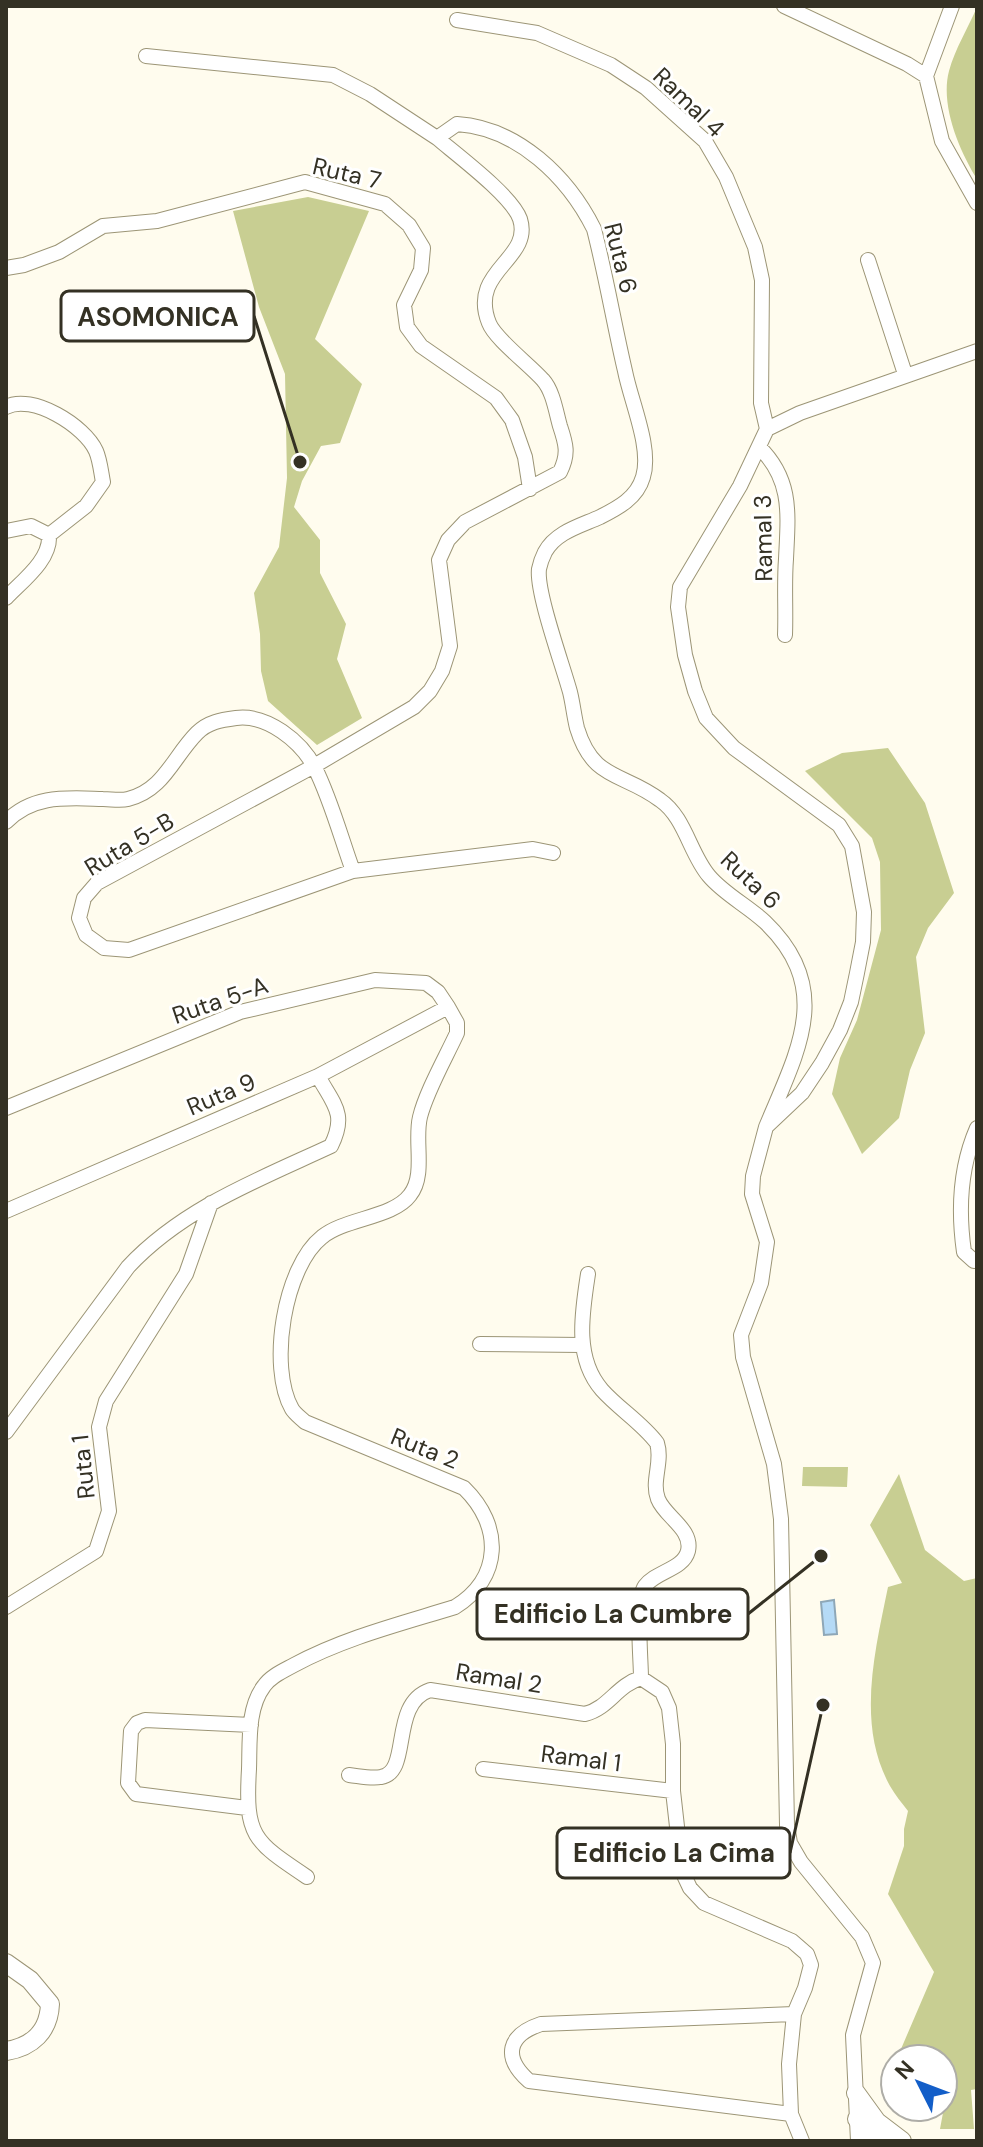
<svg xmlns="http://www.w3.org/2000/svg" width="983" height="2147" font-family="'DM Sans',sans-serif">
	<style>
		.green { fill: #c8ce92 }
		.water { fill: #b5daf6; stroke: #8ea7b7; stroke-width: 2 }
		.lines { fill: none; stroke-linecap: round; stroke-linejoin: round }
		.minor-casing { stroke: #9c9576; stroke-width: 16 }
		.secondary-casing { stroke: #9c9576; stroke-width: 20 }
		.minor { stroke: #fff; stroke-width: 14 }
		.secondary { stroke: #fff; stroke-width: 18 }
		.labels { text-anchor: middle; dominant-baseline: central; stroke-width: 6; stroke-linejoin: round; paint-order: stroke }
		.street-label { font-size: 24px; fill: #343124; stroke: #fff }
		.leader { fill: none; stroke: #343124; stroke-width: 3 }
		.callout-dot { fill: #343124; stroke: #fff; stroke-width: 3 }
		.callout { fill: #fff; stroke: #343124; stroke-width: 3 }
		.callout-label { font-size: 26px; text-anchor: middle; font-weight: bold; fill: #343124 }
	</style>
	<rect width="100%" height="100%" fill="#fffcee"/>
	<path class="green" d="M 977,7 L 977,179 C 959,150 940,105 949,71 C 955,49 968,28 977,7 Z
		M 308,197 L 369,211 L 315,339 L 362,384 L 340,443 L 321,446 L 302,481 L 294,507 L 320,540 L 320,573 L 346,624 L 337,659 L 362,718 L 317,745 L 268,701 L 261,671 L 260,634 L 254,593 L 279,547 L 287,478 L 285,374 L 259,307 L 233,211 Z
		M 888,748 L 925,803 L 954,893 L 928,928 L 916,957 L 925,1033 L 910,1070 L 899,1118 L 862,1154 L 832,1094 L 840,1058 L 857,1020 L 881,930 L 880,862 L 872,838 L 805,771 L 842,753 Z
		M 803,1467 L 848,1467 L 847,1487 L 802,1486 Z
		M 899,1474 L 925,1550 L 964,1581 L 977,1578 L 977,2089 L 971,2090 L 974,2129 L 940,2129 L 945,2102 L 943,2059 L 900,2059 L 898,2056 L 934,1972 L 888,1894 L 904,1846 L 904,1829 L 908,1811 C 902,1803 895,1795 890,1786 C 856,1725 875,1651 888,1587 L 902,1583 L 870,1525 Z"/>
	<path class="water" d="M 834,1600 L 837,1634 L 824,1635 L 821,1602 Z"/>
	<g class="lines">
		<g class="minor-casing">
			<path id="minor" d="M 784,6 L 907,64 L 926,76
				M 952,6 L 926,76 L 942,141 L 977,203
				M 457,20 L 537,33 L 611,65 L 646,88 L 705,141 L 726,177 L 755,247 L 762,280 L 761,403 L 767,429
				M 146,56 L 333,75 L 370,94 L 437,138
				M 868,260 L 905,374
				M 6,268 L 24,265 L 59,252 L 103,226 L 157,221 L 305,182 L 385,204 L 409,225 L 423,248 L 421,270 L 404,305 L 407,327 L 421,346 L 496,398 L 512,420 L 525,457 L 530,489
				M 6,407 C 32,393 85,426 96,451 C 100,460 101,472 103,482 L 86,506 L 49,535 L 31,526 L 6,531
				M 759,447 C 793,480 788,515 786,559 C 784,584 786,610 785,635
				M 6,598 C 22,581 51,560 49,535
				M 6,822 C 33,794 67,798 103,799 C 111,799 120,801 128,799 C 164,790 173,757 197,733 C 208,722 221,720 236,718 C 267,714 301,741 315,768 C 331,800 341,838 353,871
				M 553,853 L 533,849 L 353,871 L 129,950 L 104,948 L 86,935 L 79,918 L 84,898 L 97,883 L 314,766 L 414,707 L 430,691 L 442,671 L 450,646 L 439,560 L 448,540 L 465,522 L 560,472 C 569,454 566,444 560,426 C 556,412 553,391 543,380 C 530,365 495,339 489,323 C 468,270 533,260 520,219 C 512,196 457,155 437,138 L 457,124 C 518,128 568,177 594,229 C 606,276 614,324 625,371 C 631,402 652,448 643,477 C 637,498 618,508 600,517 C 580,526 556,532 545,552 C 543,556 540,564 539,569 C 536,592 563,666 570,692 C 573,704 574,716 577,728 C 593,781 623,772 660,800 C 685,817 690,854 709,876 C 724,894 748,906 765,922 C 835,989 797,1052 766,1127
				M 6,1108 L 240,1012 L 375,980 L 426,983 L 438,992 L 448,1007 L 457,1023 L 457,1033 C 446,1057 426,1092 420,1117 C 414,1141 426,1175 410,1195 C 393,1218 345,1218 322,1237 C 284,1267 268,1367 292,1409 C 295,1414 301,1418 305,1422 L 464,1488 C 503,1526 502,1578 455,1607 C 400,1624 344,1638 294,1665 C 283,1671 271,1676 264,1686 C 247,1708 250,1743 249,1769 C 245,1836 253,1841 307,1877
				M 6,1211 L 318,1076 L 448,1007
				M 974,1261 L 964,1252 C 958,1210 960,1167 977,1128
				M 588,1274 C 582,1313 574,1358 602,1390 C 619,1409 642,1423 657,1443 C 663,1462 651,1481 658,1499 C 665,1517 693,1529 688,1551 C 683,1570 656,1571 645,1586 C 635,1600 641,1658 641,1678 L 662,1692 L 669,1708 L 673,1744 L 673,1791 L 682,1871 L 690,1888 L 704,1903 L 792,1941 L 807,1954 L 811,1965 L 805,1988 L 794,2014 L 789,2064 L 791,2114 L 802,2141
				M 480,1344 L 582,1345
				M 6,1432 L 128,1267 C 183,1208 260,1179 331,1146 C 347,1114 334,1105 318,1076
				M 6,1607 L 96,1551 L 109,1511 L 99,1427 L 106,1401 L 186,1274 L 211,1203
				M 483,1769 L 673,1791
				M 349,1775 C 359,1776 371,1779 381,1777 C 412,1772 389,1704 430,1690 L 585,1714 C 609,1708 617,1685 641,1678
				M 247,1808 L 136,1794 L 128,1783 L 131,1731 L 137,1723 L 145,1720 L 251,1725
				M 791,2114 L 529,2081 C 502,2057 508,2035 541,2024 L 794,2014
				M 858,2141 L 853,2035 L 873,1963 L 862,1937 L 801,1862 L 790,1843 L 787,1825 L 781,1519 L 774,1464 L 743,1357 L 741,1335 L 761,1283 L 767,1242 L 752,1194 L 753,1176 L 766,1127 L 802,1093 L 822,1063 L 840,1030 L 851,1002 L 857,973 L 863,942 L 864,912 L 852,846 L 839,825 L 734,748 L 706,718 L 695,691 L 685,655 L 678,607 L 680,587 L 740,486 L 767,429 L 800,413 L 977,351"/>
		</g>
		<g class="secondary-casing">
			<path id="secondary" d="M 6,1963 L 30,1980 L 50,2004 C 49,2031 32,2047 6,2051
				M 856,2093 L 877,2122 L 902,2141
				M 857,2119 L 871,2134 L 884,2141"/>
		</g>
		<use href="#minor" class="minor"/>
		<use href="#secondary" class="secondary"/>
	</g>
	<g class="labels">
		<g class="street-label">
			<text transform="translate(689 102) rotate(44)">Ramal 4</text>
			<text transform="translate(347 173) rotate(13)">Ruta 7</text>
			<text transform="translate(621 258) rotate(76)">Ruta 6</text>
			<text transform="translate(763 538) rotate(-91)">Ramal 3</text>
			<text transform="translate(129 844) rotate(-31)">Ruta 5-B</text>
			<text transform="translate(751 880) rotate(43)">Ruta 6</text>
			<text transform="translate(220 1000) rotate(-19)">Ruta 5-A</text>
			<text transform="translate(221 1094) rotate(-23)">Ruta 9</text>
			<text transform="translate(425 1448) rotate(22)">Ruta 2</text>
			<text transform="translate(83 1467) rotate(-96)">Ruta 1</text>
			<text transform="translate(499 1678) rotate(9)">Ramal 2</text>
			<text transform="translate(581 1758) rotate(7)">Ramal 1</text>
		</g>
	</g>
	<path class="leader" d="M300 462L254 316M821 1556L748 1614M823 1705L790 1853"/>
	<g class="callout-dot">
		<circle cx="300" cy="462" r="8"/>
		<circle cx="821" cy="1556" r="8"/>
		<circle cx="823" cy="1705" r="8"/>
	</g>
	<g class="callout">
		<rect x="61" y="291" width="193" height="50" rx="8"/>
		<rect x="477" y="1589" width="271" height="50" rx="8"/>
		<rect x="557" y="1828" width="233" height="50" rx="8"/>
	</g>
	<g class="callout-label">
		<text x="158" y="326">ASOMONICA</text>
		<text x="613" y="1623">Edificio La Cumbre</text>
		<text x="674" y="1862">Edificio La Cima</text>
	</g>
	<rect width="983" height="2147" fill="none" stroke="#343124" stroke-width="16"/>
	<g transform="translate(919 2083) rotate(312)"><circle r="38" fill="#ffffff" stroke="#aeada7" stroke-width="2"/>
	<path d="M0-6L14 30L0 20L-14 30Z" fill="#135ec8"/>
	<text y="-12" font-size="22" font-weight="bold" text-anchor="middle" fill="#343124">N</text>
	</g>
</svg>
